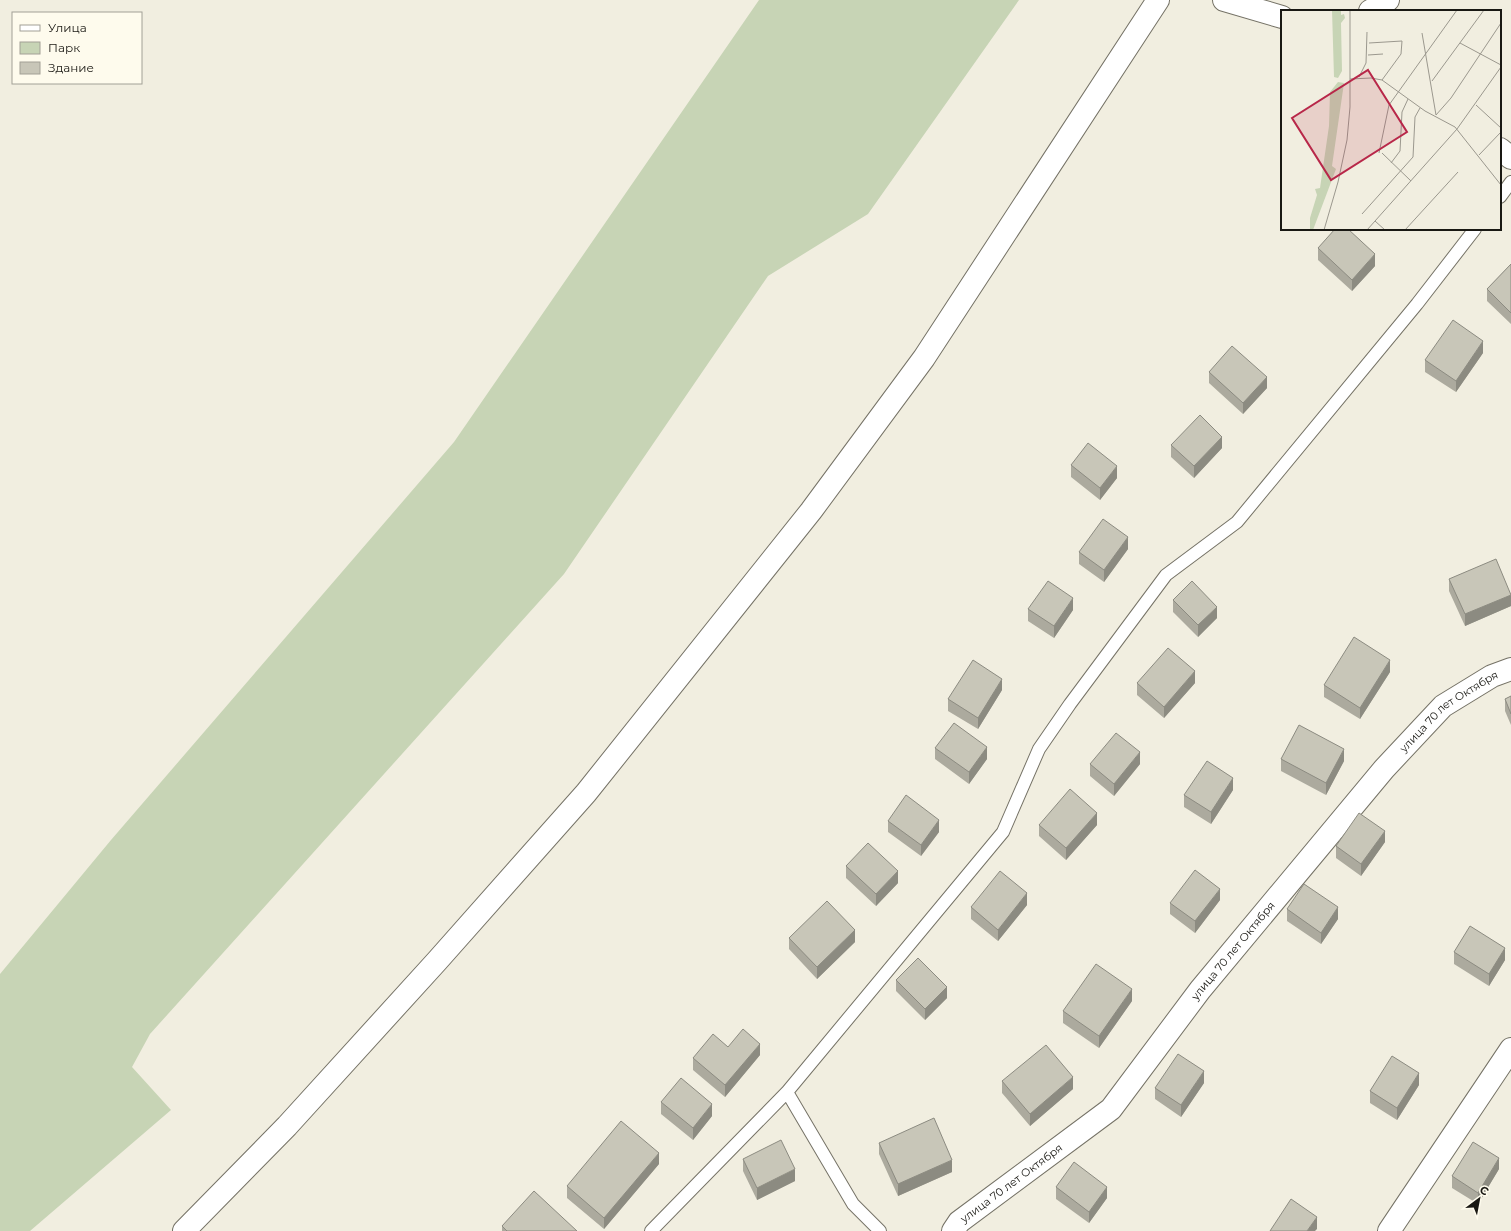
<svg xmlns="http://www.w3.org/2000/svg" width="1511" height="1231" font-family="Montserrat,sans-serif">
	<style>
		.green { fill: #c7d4b5 }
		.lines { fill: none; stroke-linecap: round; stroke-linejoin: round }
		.lane-casing { stroke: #757266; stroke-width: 14 }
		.street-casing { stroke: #757266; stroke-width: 24 }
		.secondary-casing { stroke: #757266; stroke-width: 24 }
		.lane { stroke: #fff; stroke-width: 12 }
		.street { stroke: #fff; stroke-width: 22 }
		.secondary { stroke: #fff; stroke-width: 22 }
		.wall { fill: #acaa9e }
		.shaded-wall { fill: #8c8b81 }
		.building { fill: #c8c6b8; stroke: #8c8b81 }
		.labels { text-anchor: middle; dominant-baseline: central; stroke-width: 3; stroke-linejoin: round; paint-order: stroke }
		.street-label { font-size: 11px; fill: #191813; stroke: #fefbed }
		.inset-road { fill: none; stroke: #9b988e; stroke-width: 1 }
		.view { fill: #b82749; fill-opacity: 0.15; stroke: #b82749; stroke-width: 2 }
		.inset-edge { fill: none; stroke: #191813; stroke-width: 2 }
	</style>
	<rect width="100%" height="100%" fill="#f1eee0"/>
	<path class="green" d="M 759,0 L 1019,0 L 868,214 L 768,276 L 564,574 L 150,1034 L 132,1067 L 171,1110 L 30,1231 L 0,1231 L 0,974 L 111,840 L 454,442 Z"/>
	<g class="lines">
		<g class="lane-casing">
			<path id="lane" d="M 1500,197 L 1511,182
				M 651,1231 L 787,1092
				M 880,1231 L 853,1204 L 787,1092 L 1003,832 L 1039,749 L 1070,704 L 1166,575 L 1237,522 L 1417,304 L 1475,229"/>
		</g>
		<g class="street-casing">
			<g id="street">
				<path d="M 1224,0 L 1282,17"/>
				<path d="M 1370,11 L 1388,0"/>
				<path d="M 1500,149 L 1511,158"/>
				<path id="s1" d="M 953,1231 L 959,1222 L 1111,1109 L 1200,990 L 1384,769 L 1443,706 L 1492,676 L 1511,669"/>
				<path d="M 1389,1231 L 1511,1049"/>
			</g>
		</g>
		<g class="secondary-casing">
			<path id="secondary" d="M 184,1231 L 287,1126 L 437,961 L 586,793 L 811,511 L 924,358 L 1158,0"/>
		</g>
		<use href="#lane" class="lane"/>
		<use href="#street" class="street"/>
		<use href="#secondary" class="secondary"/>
	</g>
	<path class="wall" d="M 1318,248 L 1375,266 L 1352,291 L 1318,260 Z
		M 1511,264 L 1511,324 L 1487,301 L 1487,289 Z
		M 1483,353 L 1456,392 L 1425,372 L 1425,360 Z
		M 1209,372 L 1267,388 L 1243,414 L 1209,383 Z
		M 1171,445 L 1222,448 L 1194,478 L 1171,457 Z
		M 1071,465 L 1117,478 L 1100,500 L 1071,477 Z
		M 1128,549 L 1104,582 L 1079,564 L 1079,552 Z
		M 1449,579 L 1511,594 L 1511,606 L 1465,626 L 1449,591 Z
		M 1173,600 L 1217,618 L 1198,637 L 1173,612 Z
		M 1028,609 L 1073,610 L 1054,638 L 1028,621 Z
		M 1390,672 L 1360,719 L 1324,697 L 1324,685 Z
		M 1137,683 L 1195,683 L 1164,718 L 1137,695 Z
		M 1002,690 L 978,729 L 948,711 L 948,699 Z
		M 1511,696 L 1511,725 L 1505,711 L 1505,699 Z
		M 935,748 L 987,759 L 969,784 L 935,759 Z
		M 1281,759 L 1344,761 L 1326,795 L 1281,771 Z
		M 1090,764 L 1140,764 L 1114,796 L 1090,776 Z
		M 1233,790 L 1211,824 L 1184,807 L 1184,795 Z
		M 888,821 L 939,832 L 921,856 L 888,832 Z
		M 1039,825 L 1097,825 L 1066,860 L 1039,836 Z
		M 1385,842 L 1361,876 L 1336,858 L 1336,846 Z
		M 846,866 L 898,883 L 876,906 L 846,878 Z
		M 1220,900 L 1195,933 L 1170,914 L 1170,903 Z
		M 1027,905 L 998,941 L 971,919 L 971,907 Z
		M 1287,909 L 1338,919 L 1321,944 L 1287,921 Z
		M 789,938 L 855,942 L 817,979 L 789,949 Z
		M 1454,952 L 1505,960 L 1489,986 L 1454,964 Z
		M 896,980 L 947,998 L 925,1020 L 896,991 Z
		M 1132,1001 L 1099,1048 L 1063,1023 L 1063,1011 Z
		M 728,1047 L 760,1055 L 725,1097 L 693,1070 L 693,1058 Z
		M 1002,1081 L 1073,1089 L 1030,1126 L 1002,1093 Z
		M 1204,1083 L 1181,1117 L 1155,1099 L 1155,1088 Z
		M 1419,1085 L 1397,1120 L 1370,1103 L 1370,1091 Z
		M 661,1102 L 712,1116 L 693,1140 L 661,1114 Z
		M 879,1143 L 952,1172 L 898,1196 L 879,1154 Z
		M 743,1159 L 795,1181 L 757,1200 L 743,1171 Z
		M 659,1164 L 604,1229 L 567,1198 L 567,1186 Z
		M 1499,1169 L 1478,1204 L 1452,1188 L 1452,1176 Z
		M 1056,1187 L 1107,1198 L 1089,1223 L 1056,1199 Z
		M 502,1226 L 577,1231 L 502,1231 Z"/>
	<path class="shaded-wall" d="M 1375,254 L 1375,266 L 1352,291 L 1352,280 Z
		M 1483,341 L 1483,353 L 1456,392 L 1456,381 Z
		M 1267,377 L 1267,388 L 1243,414 L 1243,403 Z
		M 1222,437 L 1222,448 L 1194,478 L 1194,466 Z
		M 1117,466 L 1117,478 L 1100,500 L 1100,488 Z
		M 1128,537 L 1128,549 L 1104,582 L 1104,570 Z
		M 1511,595 L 1511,606 L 1465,626 L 1465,614 Z
		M 1073,598 L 1073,610 L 1054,638 L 1054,626 Z
		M 1217,607 L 1217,618 L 1198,637 L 1198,625 Z
		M 1390,660 L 1390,672 L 1360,719 L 1360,708 Z
		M 1195,671 L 1195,683 L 1164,718 L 1164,707 Z
		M 1002,679 L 1002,690 L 978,729 L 978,718 Z
		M 987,747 L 987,759 L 969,784 L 969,772 Z
		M 1344,749 L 1344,761 L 1326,795 L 1326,783 Z
		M 1140,752 L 1140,764 L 1114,796 L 1114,784 Z
		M 1233,778 L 1233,790 L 1211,824 L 1211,812 Z
		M 1097,813 L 1097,825 L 1066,860 L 1066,848 Z
		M 939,820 L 939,832 L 921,856 L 921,845 Z
		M 1385,831 L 1385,842 L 1361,876 L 1361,864 Z
		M 898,871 L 898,883 L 876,906 L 876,894 Z
		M 1220,889 L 1220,900 L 1195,933 L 1195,921 Z
		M 1027,893 L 1027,905 L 998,941 L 998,930 Z
		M 1338,907 L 1338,919 L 1321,944 L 1321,933 Z
		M 855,930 L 855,942 L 817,979 L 817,967 Z
		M 1505,948 L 1505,960 L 1489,986 L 1489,974 Z
		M 947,987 L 947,998 L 925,1020 L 925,1009 Z
		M 1132,989 L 1132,1001 L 1099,1048 L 1099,1036 Z
		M 760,1044 L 760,1055 L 725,1097 L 725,1085 Z
		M 1204,1071 L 1204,1083 L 1181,1117 L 1181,1105 Z
		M 1419,1073 L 1419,1085 L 1397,1120 L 1397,1108 Z
		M 1073,1077 L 1073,1089 L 1030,1126 L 1030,1114 Z
		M 712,1104 L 712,1116 L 693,1140 L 693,1128 Z
		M 659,1153 L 659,1164 L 604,1229 L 604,1218 Z
		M 1499,1158 L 1499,1169 L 1478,1204 L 1478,1193 Z
		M 952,1160 L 952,1172 L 898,1196 L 898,1184 Z
		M 795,1169 L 795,1181 L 757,1200 L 757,1188 Z
		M 1107,1187 L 1107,1198 L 1089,1223 L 1089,1212 Z
		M 1317,1217 L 1317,1229 L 1315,1231 L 1307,1231 Z"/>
	<path class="building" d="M 1335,229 L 1348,229 L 1375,254 L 1352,280 L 1318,248 Z
		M 1511,264 L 1511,313 L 1487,289 Z
		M 1453,320 L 1483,341 L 1456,381 L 1425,360 Z
		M 1232,346 L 1267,377 L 1243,403 L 1209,372 Z
		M 1200,415 L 1222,437 L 1194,466 L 1171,445 Z
		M 1088,443 L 1117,466 L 1100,488 L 1071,465 Z
		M 1103,519 L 1128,537 L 1104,570 L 1079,552 Z
		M 1496,559 L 1511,595 L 1465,614 L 1449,579 Z
		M 1048,581 L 1073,598 L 1054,626 L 1028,609 Z
		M 1192,581 L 1217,607 L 1198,625 L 1173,600 Z
		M 1354,637 L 1390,660 L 1360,708 L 1324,685 Z
		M 1168,648 L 1195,671 L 1164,707 L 1137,683 Z
		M 973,660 L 1002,679 L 978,718 L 948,699 Z
		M 1511,696 L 1511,714 L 1505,699 Z
		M 954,723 L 987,747 L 969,772 L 935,748 Z
		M 1299,725 L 1344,749 L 1326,783 L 1281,759 Z
		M 1116,733 L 1140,752 L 1114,784 L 1090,764 Z
		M 1207,761 L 1233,778 L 1211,812 L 1184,795 Z
		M 1070,789 L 1097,813 L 1066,848 L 1039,825 Z
		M 906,795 L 939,820 L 921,845 L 888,821 Z
		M 1359,813 L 1385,831 L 1361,864 L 1336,846 Z
		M 868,843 L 898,871 L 876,894 L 846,866 Z
		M 1195,870 L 1220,889 L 1195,921 L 1170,903 Z
		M 1000,871 L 1027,893 L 998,930 L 971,907 Z
		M 1304,884 L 1338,907 L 1321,933 L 1287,909 Z
		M 827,901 L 855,930 L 817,967 L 789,938 Z
		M 1470,926 L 1505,948 L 1489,974 L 1454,952 Z
		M 918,958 L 947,987 L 925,1009 L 896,980 Z
		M 1096,964 L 1132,989 L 1099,1036 L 1063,1011 Z
		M 743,1029 L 760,1044 L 725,1085 L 693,1058 L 713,1034 L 728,1047 Z
		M 1046,1045 L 1073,1077 L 1030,1114 L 1002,1081 Z
		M 1178,1054 L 1204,1071 L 1181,1105 L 1155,1088 Z
		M 1392,1056 L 1419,1073 L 1397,1108 L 1370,1091 Z
		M 681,1078 L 712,1104 L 693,1128 L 661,1102 Z
		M 934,1118 L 952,1160 L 898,1184 L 879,1143 Z
		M 621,1121 L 659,1153 L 604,1218 L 567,1186 Z
		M 781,1140 L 795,1169 L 757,1188 L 743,1159 Z
		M 1473,1142 L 1499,1158 L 1478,1193 L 1452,1176 Z
		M 1074,1162 L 1107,1187 L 1089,1212 L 1056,1187 Z
		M 534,1191 L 577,1231 L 507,1231 L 502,1226 Z
		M 1291,1199 L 1317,1217 L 1307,1231 L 1270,1231 Z"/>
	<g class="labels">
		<g class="street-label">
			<text stroke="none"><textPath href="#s1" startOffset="724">улица 70 лет Октября</textPath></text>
			<text stroke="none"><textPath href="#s1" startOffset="400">улица 70 лет Октября</textPath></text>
			<text stroke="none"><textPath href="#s1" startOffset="76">улица 70 лет Октября</textPath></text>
		</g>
	</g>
	<g transform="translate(1281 10)">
		<rect width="220" height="220" fill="#f1eee0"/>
		<path d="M 51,0 L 60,0 L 60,5 L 63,4 L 64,8 L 60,13 L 61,61 L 57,68 L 53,67 ZM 57,72 L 63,73 L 51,156 L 55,159 L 32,220 L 29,220 L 29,208 L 36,185 L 34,179 L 39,178 L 48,116 L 49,82 Z" fill="#c7d4b5"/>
		<path class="inset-road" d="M 141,23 L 155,105M 88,33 L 121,31 L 120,44 L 101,70M 179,33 L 220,55M 87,45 L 102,44M 78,67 L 85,53 L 86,22M 69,69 L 90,68 L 101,70 L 144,101 L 174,117 L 220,175M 151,71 L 203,0M 195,95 L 220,118M 155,105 L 170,88 L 220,13M 98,143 L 108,95 L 176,0M 101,143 L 130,171M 198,145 L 220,122M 110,153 L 119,141 L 121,102 L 127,89M 81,204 L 132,147 L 134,107 L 139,98M 94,211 L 104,220M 43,220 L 57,172 L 66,130 L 69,97 L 69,0M 86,220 L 176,119 L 220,57M 124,220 L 177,162"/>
		<path class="view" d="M 87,60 L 126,122 L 50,170 L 11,108 Z"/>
		<rect width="220" height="220" class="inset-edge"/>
	</g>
	<rect x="12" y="12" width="130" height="72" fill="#fefbed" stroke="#a2a096"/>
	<rect x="20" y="25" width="20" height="6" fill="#ffffff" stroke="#a2a096"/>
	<text x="48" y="32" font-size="12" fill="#191813">Улица</text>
	<rect x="20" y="42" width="20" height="12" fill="#c7d4b5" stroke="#a2a096"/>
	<text x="48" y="52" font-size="12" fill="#191813">Парк</text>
	<rect x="20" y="62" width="20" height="12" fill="#c8c6b8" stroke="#a2a096"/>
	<text x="48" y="72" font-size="12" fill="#191813">Здание</text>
	<g transform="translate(1479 1199) rotate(32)" stroke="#fefbed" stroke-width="3" paint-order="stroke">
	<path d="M0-3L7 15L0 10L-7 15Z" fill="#191813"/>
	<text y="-6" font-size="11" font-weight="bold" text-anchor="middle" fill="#191813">С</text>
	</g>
</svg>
